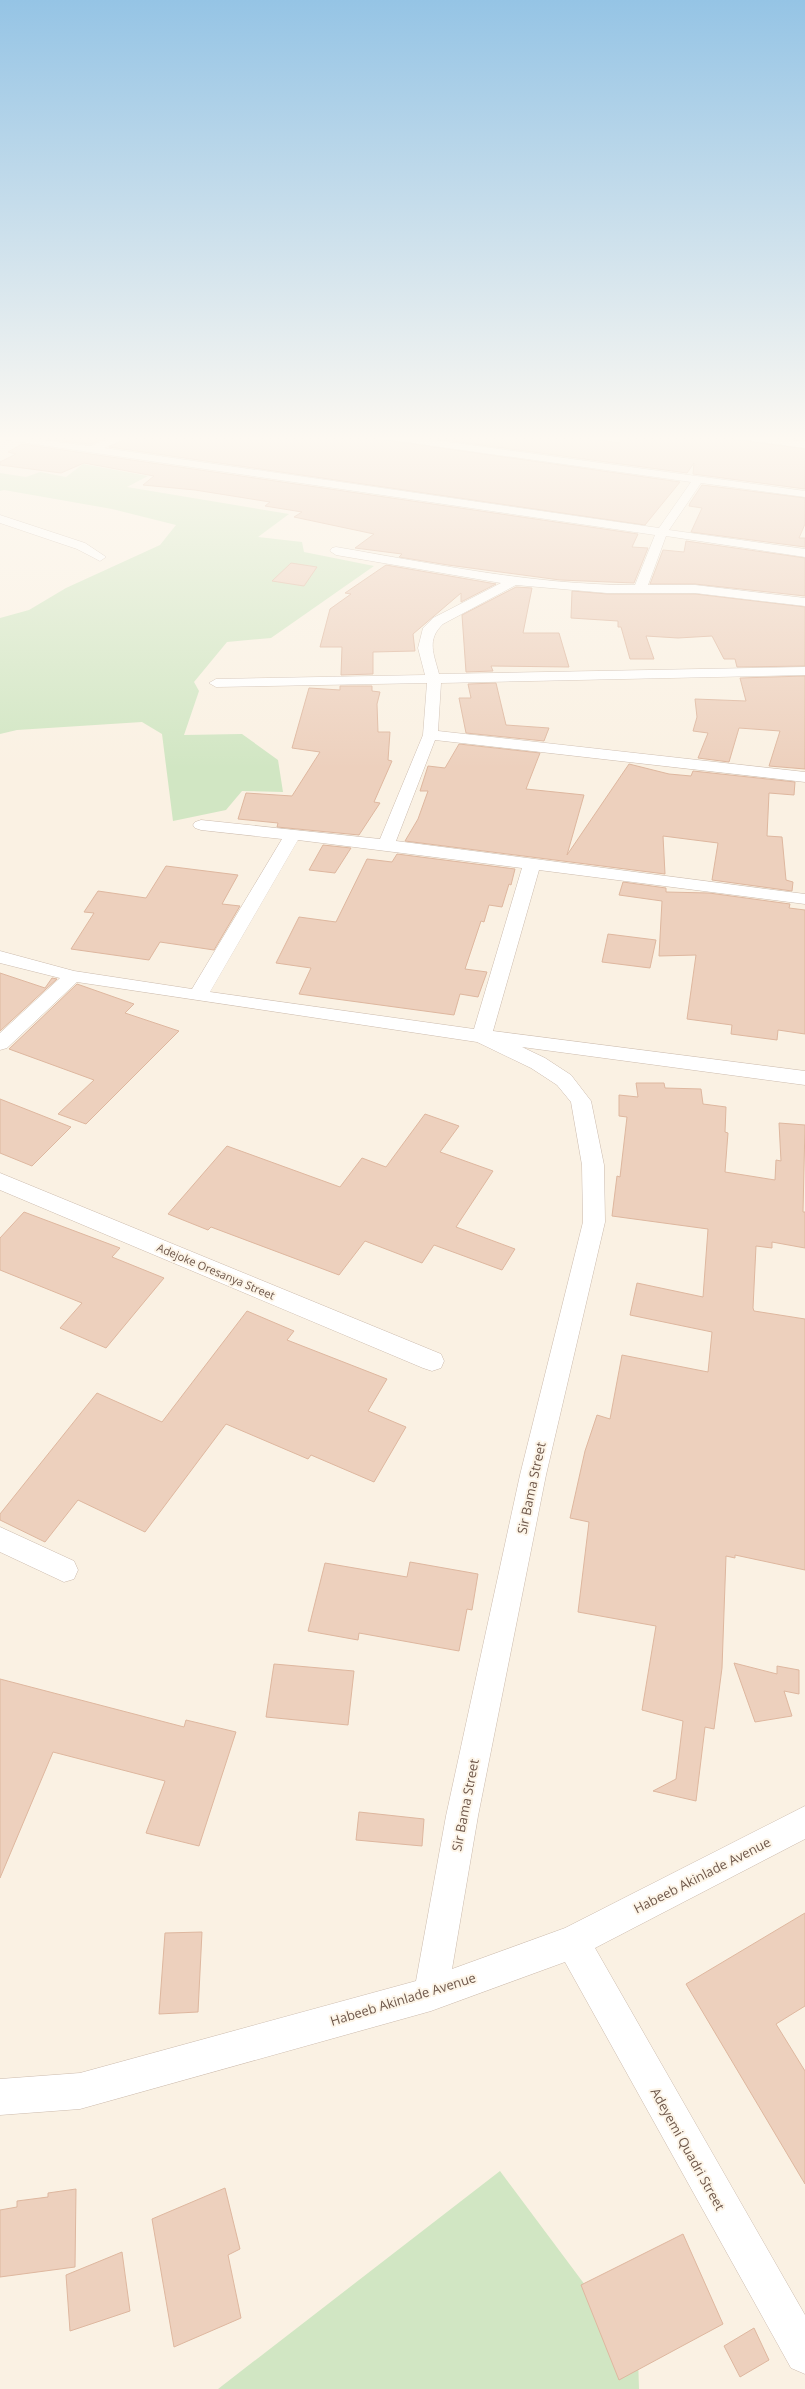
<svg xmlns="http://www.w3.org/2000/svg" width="805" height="2389" font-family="'Open Sans',sans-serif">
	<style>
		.green { fill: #d1e6c3 }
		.building { fill: #edd0bd; stroke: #deb79f }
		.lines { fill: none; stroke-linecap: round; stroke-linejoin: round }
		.minor-casing { stroke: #ccbbad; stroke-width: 1 }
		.minor { fill: #fff; fill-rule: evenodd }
		.labels { text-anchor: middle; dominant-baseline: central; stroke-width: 4; stroke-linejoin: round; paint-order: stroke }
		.street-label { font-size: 11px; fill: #6f584b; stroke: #fdf5e8 }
		.near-street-label { font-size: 13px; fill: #6f584b; stroke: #fdf5e8 }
	</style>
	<rect width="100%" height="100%" fill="#faf1e3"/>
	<path class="green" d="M 83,464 L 148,476 L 127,487 L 289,514 L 258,537 L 302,542 L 304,552 L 374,566 L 271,638 L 227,642 L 194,682 L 199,691 L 184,735 L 242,734 L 278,760 L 283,792 L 242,791 L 226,810 L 173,821 L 162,734 L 142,722 L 17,730 L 0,734 L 0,618 L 29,610 L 66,588 L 160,545 L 176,525 L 112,509 L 4,490 L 0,491 L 0,473 L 26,477 L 40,472 L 66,477 Z
		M 500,2171 L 638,2356 L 639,2389 L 218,2389 Z"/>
	<path class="building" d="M 38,435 L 115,435 L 90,444 L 33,438 Z
		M 134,435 L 371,435 L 377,439 L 680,482 L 645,525 L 109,447 Z
		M 408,435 L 564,435 L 619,443 L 626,435 L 725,435 L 731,439 L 805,449 L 805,489 L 693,474 L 694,463 L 687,473 Z
		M 763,435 L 805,435 L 805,440 Z
		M 22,444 L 638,534 L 632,547 L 648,548 L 634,583 L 560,580 L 448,565 L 399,557 L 402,554 L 355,548 L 374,534 L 294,517 L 302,512 L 265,506 L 270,502 L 195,490 L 143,485 L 154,476 L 84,463 L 61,473 L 0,465 L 0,462 L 16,454 L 8,452 Z
		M 702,485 L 805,498 L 805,524 L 799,538 L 805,538 L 805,547 L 691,532 L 702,508 L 689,506 L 690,503 Z
		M 686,541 L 805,558 L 805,596 L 695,584 L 650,584 L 663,550 L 684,552 Z
		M 291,563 L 317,567 L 304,586 L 272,581 Z
		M 386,565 L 496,584 L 461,602 L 461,593 L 413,634 L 415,651 L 373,652 L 373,674 L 341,675 L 342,647 L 320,647 L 330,609 L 351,594 L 345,593 Z
		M 516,587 L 532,588 L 523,633 L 559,633 L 569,667 L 491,666 L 493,671 L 466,672 L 462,615 Z
		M 572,591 L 607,594 L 695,594 L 805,607 L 805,666 L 737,667 L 735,659 L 724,659 L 712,636 L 678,638 L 646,636 L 654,659 L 630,659 L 621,627 L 618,627 L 618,621 L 571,618 Z
		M 805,676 L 805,769 L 769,766 L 780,731 L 739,728 L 729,762 L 698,758 L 708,733 L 693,731 L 697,717 L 695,699 L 746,701 L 740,678 Z
		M 496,683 L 506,725 L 549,728 L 544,741 L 466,733 L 459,698 L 471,698 L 468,684 Z
		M 340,686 L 372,686 L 372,691 L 380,692 L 377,704 L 378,732 L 390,732 L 388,760 L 392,761 L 374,802 L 380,803 L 359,835 L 277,827 L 278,823 L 238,819 L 246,793 L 292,796 L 320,752 L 292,748 L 309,688 L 340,690 Z
		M 459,744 L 540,753 L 526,789 L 584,795 L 567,855 L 629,764 L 669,774 L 691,776 L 693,771 L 795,782 L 794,795 L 769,793 L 767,836 L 782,837 L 786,880 L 793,882 L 792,891 L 712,880 L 718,843 L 663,836 L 665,874 L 405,841 L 418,819 L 428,791 L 420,791 L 428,766 L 445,768 Z
		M 323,845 L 351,848 L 335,873 L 309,870 Z
		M 397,854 L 515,869 L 511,885 L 509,884 L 502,907 L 489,905 L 484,922 L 481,921 L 465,969 L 487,972 L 478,997 L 460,994 L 454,1015 L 299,994 L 311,968 L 276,963 L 299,917 L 336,922 L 367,859 L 392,862 Z
		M 166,866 L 238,875 L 222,904 L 240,906 L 214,950 L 160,942 L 149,960 L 71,949 L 94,913 L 84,912 L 98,891 L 146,898 Z
		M 623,882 L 666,888 L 666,892 L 709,893 L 790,904 L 789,908 L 805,910 L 805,1034 L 778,1030 L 777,1040 L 731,1034 L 732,1025 L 687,1019 L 696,955 L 659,956 L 662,901 L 619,895 Z
		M 608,934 L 656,940 L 650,968 L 602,962 Z
		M 0,973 L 45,988 L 52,978 L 57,979 L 0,1031 Z
		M 77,984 L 134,1004 L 125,1013 L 179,1031 L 86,1124 L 58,1114 L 94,1080 L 9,1049 Z
		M 636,1083 L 664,1083 L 665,1088 L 701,1089 L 703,1104 L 726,1107 L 725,1132 L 728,1133 L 725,1172 L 775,1180 L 776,1160 L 781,1161 L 779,1123 L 805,1125 L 803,1212 L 805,1212 L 805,1248 L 772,1242 L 772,1248 L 756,1246 L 753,1308 L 754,1311 L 805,1319 L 805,1570 L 735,1555 L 735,1558 L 726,1556 L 722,1668 L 714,1729 L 705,1727 L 696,1801 L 653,1791 L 676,1779 L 683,1721 L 642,1710 L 656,1626 L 578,1612 L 589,1522 L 570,1518 L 585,1451 L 597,1415 L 610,1419 L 622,1355 L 708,1372 L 712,1332 L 630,1315 L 637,1283 L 703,1297 L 708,1229 L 612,1216 L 617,1176 L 620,1177 L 627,1117 L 619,1116 L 619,1095 L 638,1097 Z
		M 0,1099 L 71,1127 L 32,1166 L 0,1153 Z
		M 425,1114 L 459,1126 L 440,1152 L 493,1171 L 456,1227 L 515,1249 L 502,1270 L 434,1245 L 422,1263 L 365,1241 L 339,1275 L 211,1227 L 208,1230 L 168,1214 L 227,1146 L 340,1187 L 362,1158 L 386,1167 Z
		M 24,1212 L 120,1248 L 112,1257 L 164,1278 L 106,1348 L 60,1328 L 82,1303 L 0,1270 L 0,1238 Z
		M 247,1311 L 294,1331 L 287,1340 L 387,1379 L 368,1411 L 406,1427 L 374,1482 L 311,1455 L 308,1459 L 226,1424 L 145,1532 L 78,1500 L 45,1542 L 0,1520 L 0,1514 L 97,1393 L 162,1422 Z
		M 410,1562 L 478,1574 L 472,1610 L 467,1609 L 459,1651 L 359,1633 L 358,1640 L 308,1631 L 325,1563 L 407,1577 Z
		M 734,1663 L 777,1674 L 777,1666 L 799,1670 L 799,1694 L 784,1691 L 792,1716 L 755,1722 Z
		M 274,1664 L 354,1671 L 348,1725 L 266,1717 Z
		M 0,1679 L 184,1727 L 186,1720 L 236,1732 L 199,1846 L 146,1833 L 165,1781 L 53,1752 L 0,1878 Z
		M 359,1812 L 424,1819 L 422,1846 L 356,1840 Z
		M 805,1913 L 805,2006 L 776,2024 L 805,2071 L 805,2184 L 686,1984 Z
		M 202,1932 L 198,2012 L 159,2014 L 165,1933 Z
		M 225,2188 L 240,2249 L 228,2255 L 241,2318 L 174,2347 L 152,2219 Z
		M 76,2189 L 75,2267 L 0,2277 L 0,2210 L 17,2207 L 17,2201 L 48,2197 L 48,2193 Z
		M 683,2234 L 723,2324 L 619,2380 L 581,2285 Z
		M 122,2252 L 130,2311 L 70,2331 L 66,2275 Z
		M 754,2328 L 769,2360 L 740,2377 L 724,2346 Z"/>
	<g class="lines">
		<g class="minor-casing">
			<path id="minor" d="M 0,435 L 90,446 L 119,435 L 133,435 L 104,448 L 659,528 L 691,482 L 377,438 L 372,435 L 398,435 L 805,491 L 805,497 L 701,483 L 669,530 L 805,549 L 805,557 L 666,536 L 648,585 L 695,585 L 805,598 L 805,606 L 695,593 L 607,593 L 516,585 L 443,624 C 426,640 434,654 439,674 L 805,667 L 805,675 L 441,683 L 438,731 L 805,772 L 805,782 L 435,740 L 396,841 L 805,894 L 805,904 L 539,870 L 493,1031 L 805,1071 L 805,1085 L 522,1047 L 545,1058 L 571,1075 L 591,1101 L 604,1165 L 605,1222 L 546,1475 L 478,1816 L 452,1969 L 565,1928 L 805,1806 L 805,1839 L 595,1948 L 805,2315 L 805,2374 L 791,2368 L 565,1962 L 431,2011 L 80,2109 L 0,2115 L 0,2079 L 80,2073 L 416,1981 L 446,1816 L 520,1475 L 583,1222 L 582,1165 L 571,1102 L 557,1085 L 531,1068 L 477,1042 L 77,982 L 7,1048 L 0,1050 L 0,1033 L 60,978 L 0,963 L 0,951 L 74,971 L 192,989 L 282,839 L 201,830 L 195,828 L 193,825 L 195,822 L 201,820 L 380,839 L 423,735 L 427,683 L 216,687 L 209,683 L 216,679 L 425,675 L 418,648 L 423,628 L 433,618 L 501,583 L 336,555 L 330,551 L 332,548 L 336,547 C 435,564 534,585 635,585 L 655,535 L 0,439 ZM 298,840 L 522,868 L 474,1029 L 210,992 Z
				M 726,435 L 753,435 L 805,442 L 805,448 L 731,438 Z
				M 0,515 L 85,543 L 106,557 L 100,561 L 77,549 L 0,523 Z
				M 0,1173 L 441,1354 L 444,1361 L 441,1368 L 432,1371 L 423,1368 L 0,1190 Z
				M 0,1527 L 74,1561 L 78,1570 L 74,1579 L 64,1582 L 0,1552 Z"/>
		</g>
		<use href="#minor" class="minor"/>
	</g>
	<linearGradient id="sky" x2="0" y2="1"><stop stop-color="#95c4e5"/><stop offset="0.57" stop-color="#fdf9f2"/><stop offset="1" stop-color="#fdf9f2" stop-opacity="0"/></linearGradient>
	<rect width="805" height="769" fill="url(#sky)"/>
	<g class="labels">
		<g class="street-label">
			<text transform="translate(216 1271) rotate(23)">Adejoke Oresanya Street</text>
		</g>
		<g class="near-street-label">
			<text transform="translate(531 1488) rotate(-78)">Sir Bama Street</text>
			<text transform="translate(465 1805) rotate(-79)">Sir Bama Street</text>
			<text transform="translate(702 1875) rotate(-27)">Habeeb Akinlade Avenue</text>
			<text transform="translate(403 1999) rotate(-17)">Habeeb Akinlade Avenue</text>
			<text transform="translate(688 2149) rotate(61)">Adeyemi Quadri Street</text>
		</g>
	</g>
</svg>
